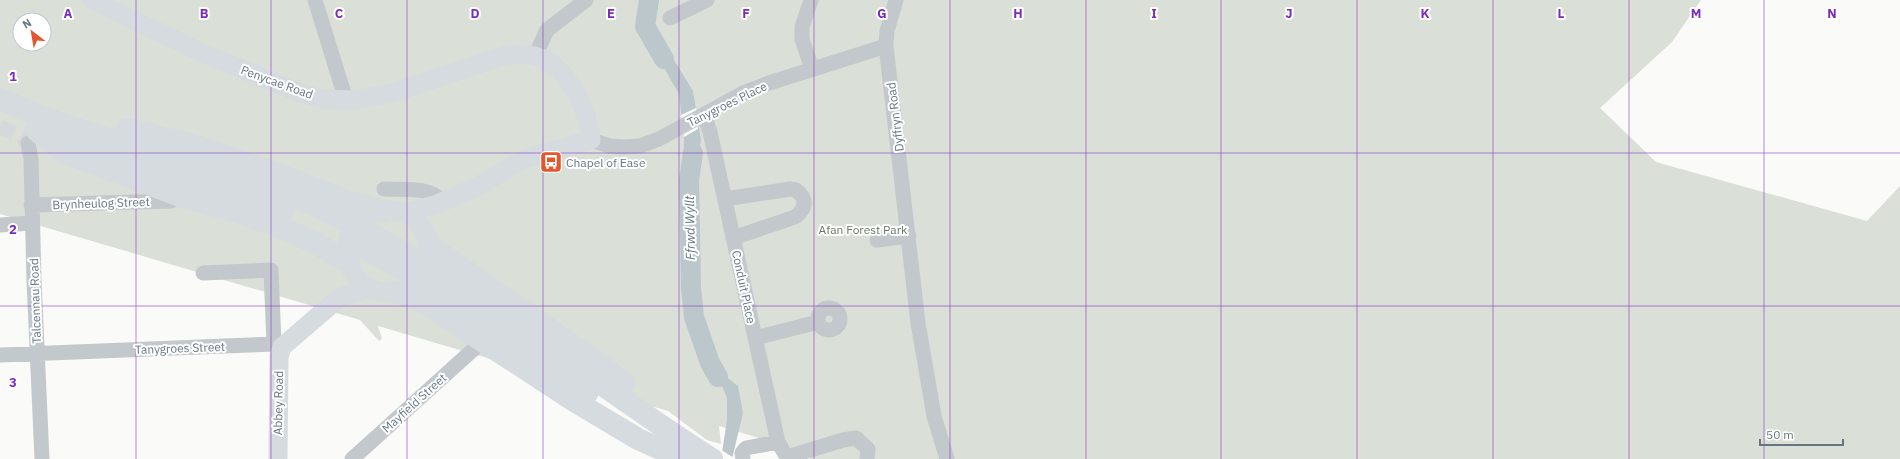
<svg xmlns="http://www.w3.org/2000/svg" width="1900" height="459" font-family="'IBM Plex Sans',sans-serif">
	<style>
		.green { fill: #dadfd7; fill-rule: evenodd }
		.water { fill: #bbc7cb }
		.pier { fill: #fafaf8 }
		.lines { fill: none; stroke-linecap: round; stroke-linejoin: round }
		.river { stroke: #bbc7cb; stroke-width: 20 }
		.minor-tunnel { stroke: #d5d9db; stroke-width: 15; stroke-dasharray: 15 8; stroke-linecap: butt }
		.minor { stroke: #c3c8cc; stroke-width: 15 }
		.major { stroke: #d6dbdf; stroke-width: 19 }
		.highway { stroke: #d6dbdf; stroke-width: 22 }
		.grid { fill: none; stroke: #7b2cbf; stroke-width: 1; stroke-opacity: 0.55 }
		.labels { text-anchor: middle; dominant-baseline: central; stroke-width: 4; stroke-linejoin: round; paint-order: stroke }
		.street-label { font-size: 12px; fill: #657683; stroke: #fff }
		.poi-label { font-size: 12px; fill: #657683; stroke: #fff; text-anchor: start }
		.park-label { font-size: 12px; fill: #687a64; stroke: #fff }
		.water-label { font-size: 13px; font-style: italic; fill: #60757c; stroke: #fff }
		.grid-label { font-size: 13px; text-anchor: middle; font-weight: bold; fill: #7b2cbf; stroke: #fff; stroke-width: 4; stroke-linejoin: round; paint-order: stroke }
	</style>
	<rect width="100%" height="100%" fill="#fafaf8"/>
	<path class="green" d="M 0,0 L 1701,0 L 1672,42 L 1600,108 L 1656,162 L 1867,221 L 1900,186 L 1900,459 L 809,459 L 815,455 L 719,426 L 721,444 L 707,440 L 668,411 L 378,326 L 382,339 L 379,341 L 360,320 L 0,214 ZM 20,20 L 44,20 L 44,44 L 20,44 Z"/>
	<path class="water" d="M 657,32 L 693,91 L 701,140 L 693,181 L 683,179 L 684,137 L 679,94 L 647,38 Z
		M 712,352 C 717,370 723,375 738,386 L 743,413 L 732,459 L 721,459 L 727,420 L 727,398 L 723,388 L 705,366 L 702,354 Z"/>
	<path class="pier" d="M 696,108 L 698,129 L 684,137 L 681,115 Z
		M 720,449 L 734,458 L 734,459 L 719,459 Z"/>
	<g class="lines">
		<path class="river" d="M 649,0 L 645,26 L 664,59
			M 693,153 L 689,180 L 691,288 L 694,317 L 710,363 L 718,377"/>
		<path class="minor-tunnel" d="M 0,127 L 22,137 L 28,143"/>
		<path class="minor" d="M 315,0 L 346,100
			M 811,0 L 802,27 L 802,39 L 812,69
			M 896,0 L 887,31 L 886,46 L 918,323 L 934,416 L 947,459
			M 670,18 L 707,0
			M 535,56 L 547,30 L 586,0
			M 704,114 L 710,132 L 778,442 L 788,459
			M 591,140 L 610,146 L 623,147 L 640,146 L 659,139 L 743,93 L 769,83 L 886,46
			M 28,143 L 31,159 L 34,280 L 42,459
			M 384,189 C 403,190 429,186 442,201
			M 725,199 L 790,189 L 796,190 C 808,199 806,209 795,217 L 733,238
			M 31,205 L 171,201
			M 0,225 L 32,223
			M 877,240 L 909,236
			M 203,273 L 271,270 L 274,344
			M818 319a11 11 0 1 1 22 0a11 11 0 1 1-22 0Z
			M 755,338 L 818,322
			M 0,355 L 274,344 L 282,347
			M 352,459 L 475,348
			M 743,459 L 742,453 L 746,448 L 778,442
			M 788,459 L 794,455 L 843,440 L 856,438 L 868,449 L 867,459"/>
		<path class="major" d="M 92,0 L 200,52 L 303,94 L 323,99 L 354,100 L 392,93 L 506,55 C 541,51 559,63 576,93 C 585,109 590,123 591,140 L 524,159 L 475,188 L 437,204 L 406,213
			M347 251a41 41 0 1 1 82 0a41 41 0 1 1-82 0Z
			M 278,459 L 279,357 L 282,347 L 340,297 L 370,289"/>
		<path class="highway" d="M 0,99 C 101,146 215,161 317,207 C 459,273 580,375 712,459
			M 127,129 L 201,147 L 286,177 L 349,202 L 383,211
			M 36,130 L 65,153 L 183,197 L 237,212 L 276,226 L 314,242 L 349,263
			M 72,143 L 260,202 L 283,210
			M 428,241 L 436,250 L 597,362 L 624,383
			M 358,245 C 439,286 512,343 588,392
			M 394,292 L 420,300 L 571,399 L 638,439 L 683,459"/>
	</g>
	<path class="grid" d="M 136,0 L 136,459M 271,0 L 271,459M 407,0 L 407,459M 543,0 L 543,459M 679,0 L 679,459M 814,0 L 814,459M 950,0 L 950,459M 1086,0 L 1086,459M 1221,0 L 1221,459M 1357,0 L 1357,459M 1493,0 L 1493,459M 1629,0 L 1629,459M 1764,0 L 1764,459M 0,153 L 1900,153M 0,306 L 1900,306"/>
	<defs>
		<g id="bus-square" transform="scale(1.15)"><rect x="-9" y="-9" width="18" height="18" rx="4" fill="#e4572e" stroke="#fff"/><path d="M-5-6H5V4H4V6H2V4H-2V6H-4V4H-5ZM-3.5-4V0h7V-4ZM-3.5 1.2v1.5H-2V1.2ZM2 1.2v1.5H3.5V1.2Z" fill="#fff"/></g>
	</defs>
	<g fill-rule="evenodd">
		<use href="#bus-square" x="551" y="162"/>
	</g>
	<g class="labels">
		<g class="street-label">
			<text transform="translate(277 82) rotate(20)">Penycae Road</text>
			<text transform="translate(727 104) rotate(-26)">Tanygroes Place</text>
			<text transform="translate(895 117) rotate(-97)">Dyffryn Road</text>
			<text transform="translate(101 203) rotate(-2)">Brynheulog Street</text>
			<text transform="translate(744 287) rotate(78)">Conduit Place</text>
			<text transform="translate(35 301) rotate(-92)">Talcennau Road</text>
			<text transform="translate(180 348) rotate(-2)">Tanygroes Street</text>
			<text transform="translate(278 403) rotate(-89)">Abbey Road</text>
			<text transform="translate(414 403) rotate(-42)">Mayfield Street</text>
		</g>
		<g class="poi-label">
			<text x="566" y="162">Chapel of Ease</text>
		</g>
		<g class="park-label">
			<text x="863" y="229">Afan Forest Park</text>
		</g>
		<g class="water-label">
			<text transform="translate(690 228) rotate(-91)">Ffrwd Wyllt</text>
		</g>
	</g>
	<g class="grid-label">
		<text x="68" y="18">A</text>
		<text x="204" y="18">B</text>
		<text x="339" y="18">C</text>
		<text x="475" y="18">D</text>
		<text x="611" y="18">E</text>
		<text x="746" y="18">F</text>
		<text x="882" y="18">G</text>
		<text x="1018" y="18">H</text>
		<text x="1154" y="18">I</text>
		<text x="1289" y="18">J</text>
		<text x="1425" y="18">K</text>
		<text x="1561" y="18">L</text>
		<text x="1696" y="18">M</text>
		<text x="1832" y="18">N</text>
		<text x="13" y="81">1</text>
		<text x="13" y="234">2</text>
		<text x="13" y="387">3</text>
	</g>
	<g transform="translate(32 32) rotate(329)"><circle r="19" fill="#ffffff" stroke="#c1c8cd"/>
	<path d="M0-3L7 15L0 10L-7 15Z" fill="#e4572e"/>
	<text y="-6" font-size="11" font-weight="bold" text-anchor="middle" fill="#657683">N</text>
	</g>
	<path d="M1760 439v6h83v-6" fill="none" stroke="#657683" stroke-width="2"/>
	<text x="1766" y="439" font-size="12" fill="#657683" stroke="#ffffff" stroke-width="3" paint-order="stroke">50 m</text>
</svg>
